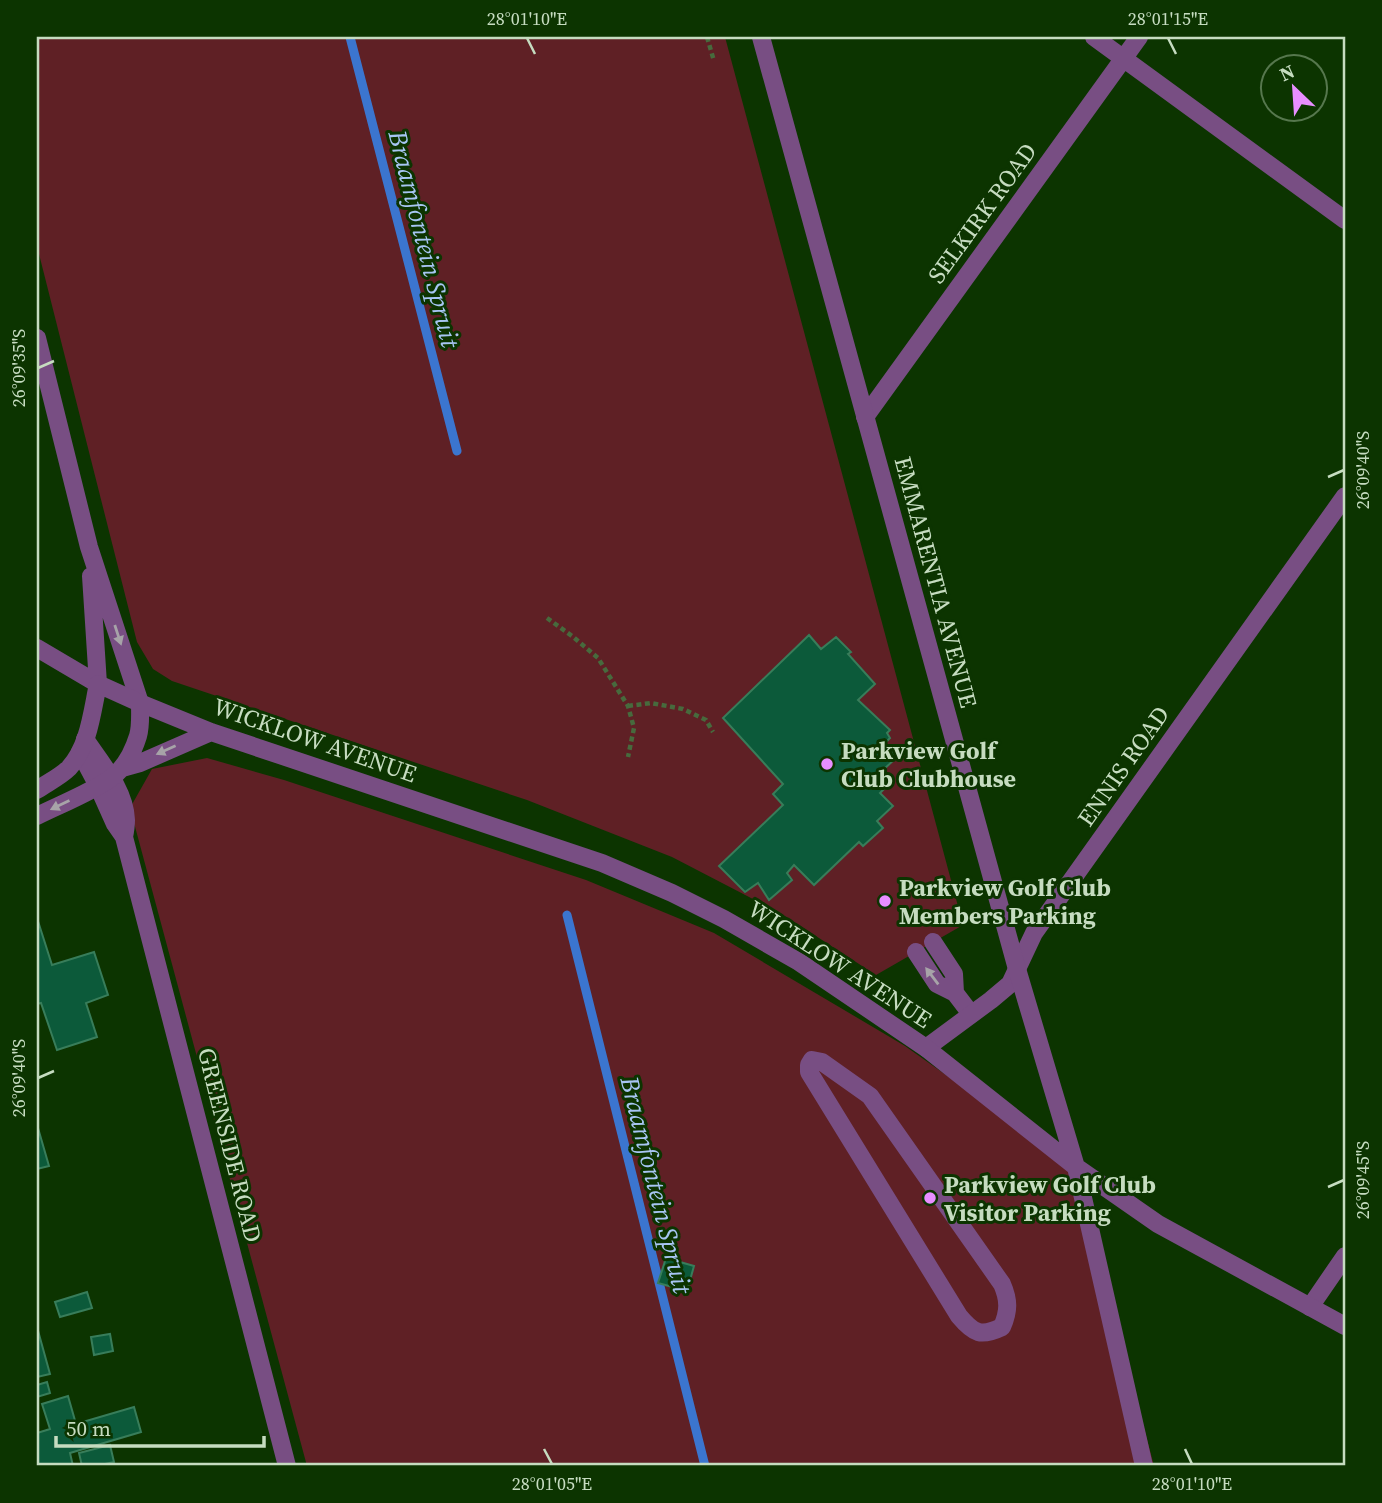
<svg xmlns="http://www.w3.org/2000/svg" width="1382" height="1503" font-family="'Source Serif 4',serif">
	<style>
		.green { fill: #5f2025 }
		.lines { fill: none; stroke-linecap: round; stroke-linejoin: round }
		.stream { stroke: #3b75cf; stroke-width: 9 }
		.building { fill: #0c5a3a; stroke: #387d5a; stroke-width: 2 }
		.path { stroke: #476a3d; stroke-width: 4.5; stroke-dasharray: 5 3.5; stroke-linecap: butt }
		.service { stroke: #784e83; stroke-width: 18 }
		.minor { stroke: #784e83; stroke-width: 18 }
		.tertiary { stroke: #784e83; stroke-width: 18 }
		.oneway { fill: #a7a3a8 }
		.ticks { fill: none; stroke: #c6dcc0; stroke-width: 2.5 }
		.poi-dot { fill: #e88eff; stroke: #0c3400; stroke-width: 2.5 }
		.labels { text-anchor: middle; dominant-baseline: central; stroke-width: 6; stroke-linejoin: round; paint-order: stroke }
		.street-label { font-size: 24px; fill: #c6dcc0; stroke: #0c3400 }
		.poi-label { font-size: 24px; font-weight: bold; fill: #c6dcc0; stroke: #0c3400; text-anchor: start }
		.water-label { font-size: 26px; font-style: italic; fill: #a8c5f3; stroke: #0c3400 }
		.neatline { fill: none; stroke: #c6dcc0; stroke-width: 2.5 }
		.ticks-label { font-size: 18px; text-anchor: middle; fill: #c6dcc0 }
	</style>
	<rect width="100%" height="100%" fill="#0c3400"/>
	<path class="green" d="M 37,37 L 725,37 L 963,925 L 876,975 L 782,914 L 672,857 L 527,800 L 172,681 L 153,669 L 137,642 L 37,246 Z
		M 207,758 L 284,780 L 586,880 L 714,933 L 905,1046 L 1076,1167 L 1154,1466 L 307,1466 L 130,808 L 152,769 Z"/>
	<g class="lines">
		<path class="stream" d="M 350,37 L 457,451
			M 567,915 L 705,1466"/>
	</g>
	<path class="building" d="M 809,635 L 821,649 L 836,637 L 851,652 L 848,654 L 875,684 L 858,700 L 890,730 L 887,733 L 890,738 L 884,744 L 897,757 L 882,771 L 892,781 L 880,793 L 893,806 L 877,821 L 883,828 L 863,846 L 859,842 L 814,885 L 794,865 L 787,873 L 792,880 L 769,900 L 758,883 L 745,892 L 719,866 L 783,805 L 773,794 L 783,784 L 723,718 Z
		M 37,918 L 52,965 L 94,952 L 108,995 L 86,1003 L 97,1037 L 57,1050 L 41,1003 L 37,1004 Z
		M 38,1128 L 49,1166 L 37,1169 L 37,1129 Z
		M 666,1258 L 694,1266 L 687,1291 L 658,1283 Z
		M 87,1292 L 92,1308 L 60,1317 L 55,1302 Z
		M 37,1327 L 50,1374 L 37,1377 Z
		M 110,1334 L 113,1351 L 94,1355 L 91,1337 Z
		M 47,1382 L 50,1393 L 37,1397 L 37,1385 Z
		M 68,1396 L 76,1424 L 134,1407 L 141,1432 L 70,1453 L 73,1466 L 37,1466 L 37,1433 L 50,1429 L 42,1404 Z
		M 110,1445 L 114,1462 L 96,1466 L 82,1466 L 79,1453 Z"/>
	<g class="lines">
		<path class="path" d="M 707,37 L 714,61
			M 547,618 L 572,636 L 598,658 L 628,706 L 634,728 L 628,757
			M 628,706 L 651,703 L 683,709 L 706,720 L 713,732"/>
		<path class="service" d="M 933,942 L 954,974 L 955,993
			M 916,952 L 937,984 L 955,993 L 971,1014
			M 812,1060 L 822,1062 L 870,1096 L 1002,1284 C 1009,1300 1009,1311 1002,1327 C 981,1337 974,1334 959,1316 L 809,1072 L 809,1065 Z"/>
		<path class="minor" d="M 1094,37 L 1345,220
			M 37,338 L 89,547 L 140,703
			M 865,417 L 1139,37
			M 91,576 L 98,684
			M 37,648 L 98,684
			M 85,739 C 101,763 125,790 126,820 C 126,825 125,832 124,837 L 287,1466
			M 80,752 L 98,786 L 115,824 L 124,837
			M 926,1048 L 991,1000 L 1010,984 L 1034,933 L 1345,496
			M 1310,1307 L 1345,1256"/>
		<path class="tertiary" d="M 761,37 L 1017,969 L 1076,1167 L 1144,1466
			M 122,768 L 140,763 L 211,732
			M 37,790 C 47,783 60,777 69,768 C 89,746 92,712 98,684 L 140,703 L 211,732 L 602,863 L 672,893 L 724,919 L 799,962 L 926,1048 L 1076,1167 L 1158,1224 L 1345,1326
			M 37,816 C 59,805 92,792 111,778 C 125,768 133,752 138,736 C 141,726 140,714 140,703"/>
	</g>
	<defs><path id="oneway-solid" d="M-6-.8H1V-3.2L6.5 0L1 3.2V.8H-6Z" transform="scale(1.75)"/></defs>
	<g class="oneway">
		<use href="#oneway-solid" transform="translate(118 635) rotate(72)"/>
		<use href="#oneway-solid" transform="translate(166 750) rotate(156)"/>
		<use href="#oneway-solid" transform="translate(60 805) rotate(154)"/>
		<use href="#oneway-solid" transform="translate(932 976) rotate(-127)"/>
	</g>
	<path class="ticks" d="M 527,38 L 535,54M 1168,38 L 1176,54M 38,368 L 54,361M 1328,477 L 1344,470M 38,1078 L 54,1071M 1328,1187 L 1344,1180M 544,1449 L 552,1464M 1185,1449 L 1192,1464"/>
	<g class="poi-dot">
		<circle cx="827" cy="764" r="7"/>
		<circle cx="885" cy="901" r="7"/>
		<circle cx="930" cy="1198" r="7"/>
	</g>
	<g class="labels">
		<g class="street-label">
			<text transform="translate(982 213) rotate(-54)">SELKIRK ROAD</text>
			<text transform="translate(936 582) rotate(75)">EMMARENTIA AVENUE</text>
			<text transform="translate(315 740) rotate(19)">WICKLOW AVENUE</text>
			<text transform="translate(1123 766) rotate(-55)">ENNIS ROAD</text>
			<text transform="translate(840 964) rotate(33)">WICKLOW AVENUE</text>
			<text transform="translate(230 1145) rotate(76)">GREENSIDE ROAD</text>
		</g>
		<g class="poi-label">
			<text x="841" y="750">Parkview Golf<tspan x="841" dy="28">Club Clubhouse</tspan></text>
			<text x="899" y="887">Parkview Golf Club<tspan x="899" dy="28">Members Parking</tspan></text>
			<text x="944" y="1184">Parkview Golf Club<tspan x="944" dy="28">Visitor Parking</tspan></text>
		</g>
		<g class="water-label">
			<text transform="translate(424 239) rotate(76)">Braamfontein Spruit</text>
			<text transform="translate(656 1185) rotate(76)">Braamfontein Spruit</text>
		</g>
	</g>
	<rect width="1382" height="1503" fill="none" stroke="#0c3400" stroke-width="77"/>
	<g transform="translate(1294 88) rotate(335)"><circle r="33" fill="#0c3400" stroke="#56774d" stroke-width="2"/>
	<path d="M0-5L12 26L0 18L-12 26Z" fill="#e88eff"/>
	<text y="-10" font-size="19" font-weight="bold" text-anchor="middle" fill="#c6dcc0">N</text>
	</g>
	<path d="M56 1436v10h208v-10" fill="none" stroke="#c6dcc0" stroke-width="3.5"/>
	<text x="66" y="1436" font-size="21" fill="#c6dcc0" stroke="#0c3400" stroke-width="5" paint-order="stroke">50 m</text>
	<rect x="38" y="38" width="1306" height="1426" class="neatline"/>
	<g class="ticks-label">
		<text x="527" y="25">28°01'10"E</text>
		<text x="1168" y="25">28°01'15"E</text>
		<text transform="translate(19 368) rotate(-90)" y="6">26°09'35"S</text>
		<text transform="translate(1363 470) rotate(-90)" y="6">26°09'40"S</text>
		<text transform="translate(19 1078) rotate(-90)" y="6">26°09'40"S</text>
		<text transform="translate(1363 1180) rotate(-90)" y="6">26°09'45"S</text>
		<text x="552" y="1490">28°01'05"E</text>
		<text x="1192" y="1490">28°01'10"E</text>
	</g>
</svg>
